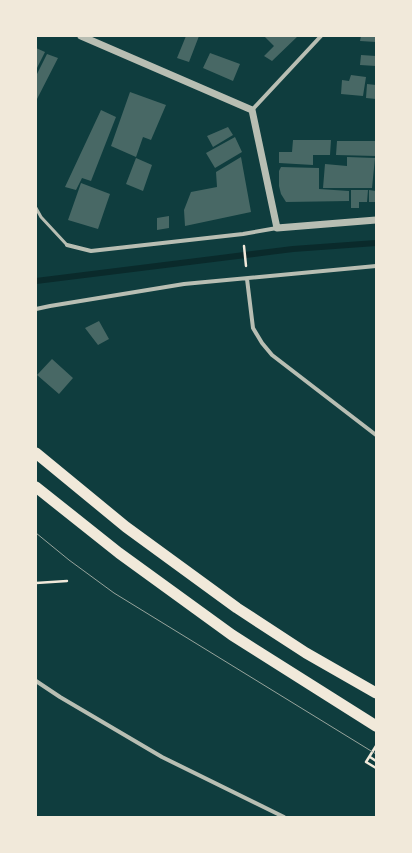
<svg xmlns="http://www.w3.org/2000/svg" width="412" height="853" font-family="'Archivo Narrow',sans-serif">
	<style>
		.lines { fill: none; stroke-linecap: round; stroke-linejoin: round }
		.stream { stroke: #0a2a2b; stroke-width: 6 }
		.building { fill: #486865 }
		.path { stroke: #f1e9da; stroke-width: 2.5 }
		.service { stroke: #b8beb3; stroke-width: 3 }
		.minor { stroke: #b8beb3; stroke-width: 4 }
		.tertiary { stroke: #b8beb3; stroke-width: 7 }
		.trunk { stroke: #f1e9da; stroke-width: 11 }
		.tram { stroke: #97a49c; stroke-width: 1 }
	</style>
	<rect width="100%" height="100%" fill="#0f3d3e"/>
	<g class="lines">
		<path class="stream" d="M 36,281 L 293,249 L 376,243"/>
	</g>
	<path class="building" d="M 186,36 L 199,36 L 189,62 L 177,58 Z
		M 264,36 L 298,36 L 272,61 L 264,56 L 274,46 Z
		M 361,36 L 376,36 L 376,42 L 360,41 Z
		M 36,48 L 45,52 L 36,70 Z
		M 210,53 L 240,64 L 233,81 L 203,68 Z
		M 47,54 L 58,58 L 36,101 L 36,76 Z
		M 361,55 L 376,56 L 376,66 L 360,65 Z
		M 351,75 L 366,77 L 363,96 L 341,94 L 342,80 L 349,81 Z
		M 367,84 L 376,85 L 376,99 L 366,98 Z
		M 130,92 L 166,105 L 151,140 L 143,137 L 136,157 L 111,146 Z
		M 101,110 L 116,117 L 91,181 L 82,178 L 76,190 L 65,187 Z
		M 228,127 L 233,135 L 213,147 L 207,136 Z
		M 235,137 L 242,152 L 215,168 L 206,153 Z
		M 293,140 L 331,140 L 330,155 L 313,155 L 313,165 L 279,163 L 279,152 L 292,152 Z
		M 337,141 L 376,141 L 376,156 L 336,155 Z
		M 241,157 L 251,212 L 185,226 L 184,210 L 191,192 L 217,187 L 216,172 Z
		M 347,157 L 375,158 L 372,188 L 323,188 L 325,164 L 347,166 Z
		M 136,158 L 152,165 L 143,191 L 126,184 Z
		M 281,167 L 319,168 L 319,189 L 349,191 L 349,201 L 286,202 L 281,194 L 279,186 L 279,171 Z
		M 81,183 L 110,194 L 98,229 L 68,220 Z
		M 351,190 L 368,190 L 367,202 L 359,202 L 359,208 L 351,208 Z
		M 369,190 L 376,191 L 376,202 L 369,202 Z
		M 169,216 L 169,228 L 157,230 L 157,218 Z
		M 99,321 L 109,339 L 98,345 L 85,328 Z
		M 52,359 L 73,378 L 59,394 L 37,375 Z"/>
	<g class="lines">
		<path class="path" d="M 244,246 L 246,266
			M 36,583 L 67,581
			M 376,746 L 366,762 L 376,768
			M 370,757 L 376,761"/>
		<path class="service" d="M 36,208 L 41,217 L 67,245"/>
		<path class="minor" d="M 252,110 L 321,36
			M 67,245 L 91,251 L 243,234 L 277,228
			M 247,279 L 253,328 L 262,343 L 272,355 L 376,435
			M 36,309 L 50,306 L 184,284 L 376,266
			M 36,681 L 60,697 L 162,757 L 284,817"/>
		<path class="tertiary" d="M 81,36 L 252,110 L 277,228 L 376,220"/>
		<path class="trunk" d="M 36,453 L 126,527 L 237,608 L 306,653 L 376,693
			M 36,487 L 119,553 L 232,635 L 376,726"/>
		<path class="tram" d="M 36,533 L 69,560 L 114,593 L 376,754"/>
	</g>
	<rect width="412" height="853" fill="none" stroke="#f1e9da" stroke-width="74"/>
</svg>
